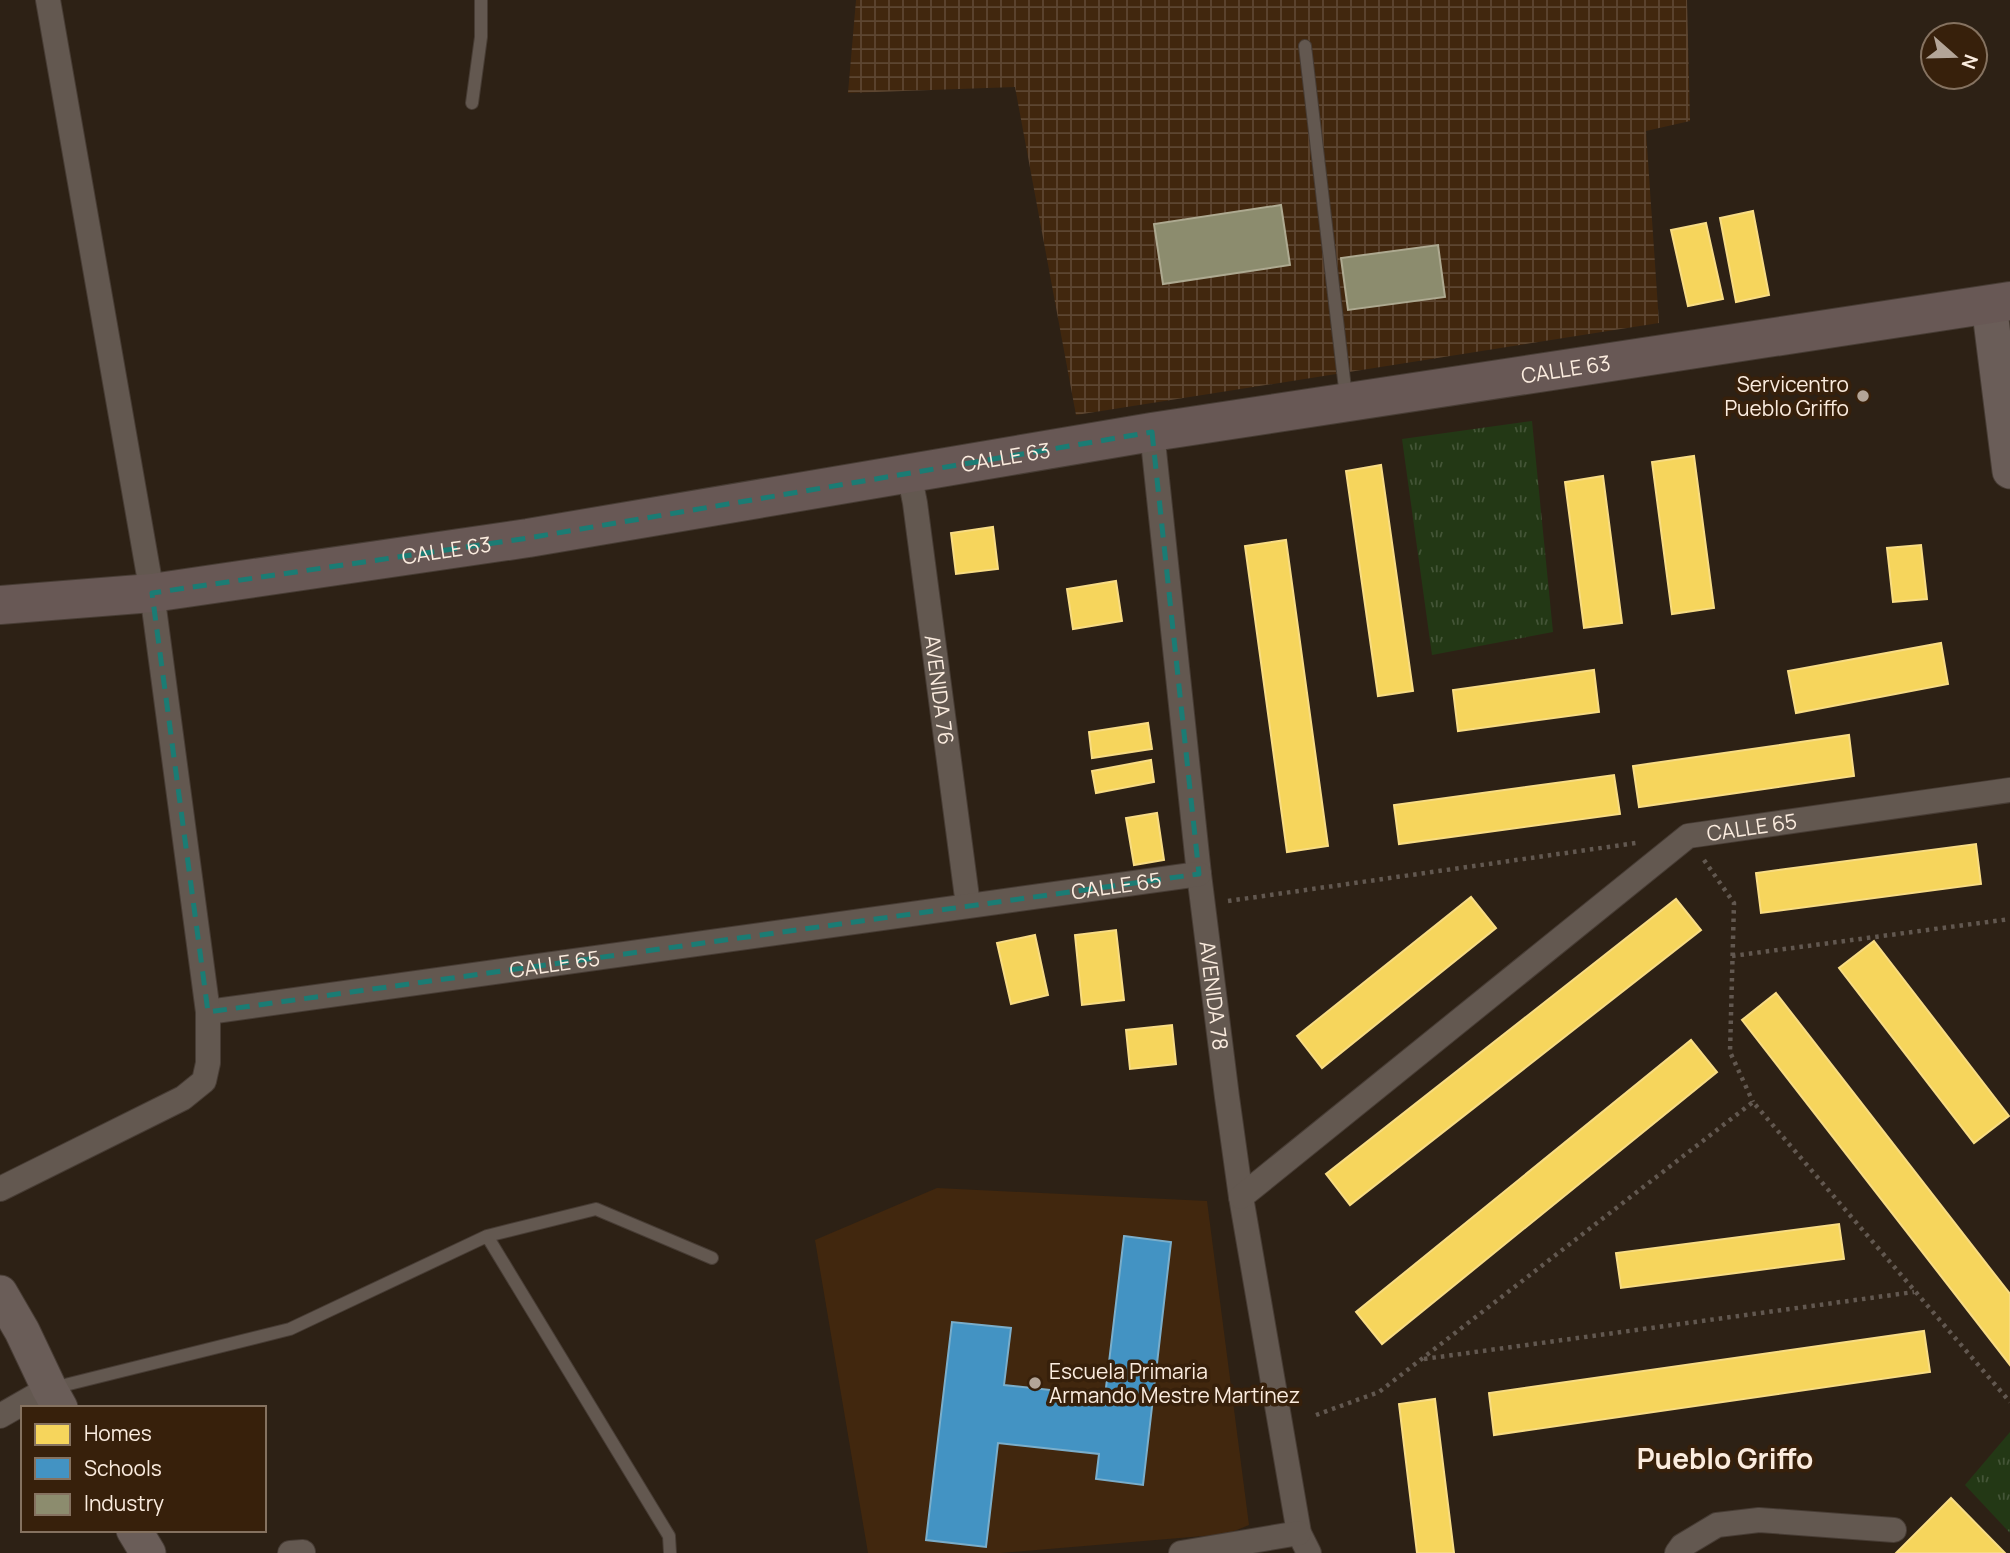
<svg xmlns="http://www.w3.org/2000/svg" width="2010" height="1553" font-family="Manrope,sans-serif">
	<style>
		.built { fill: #41270e }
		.industrial { fill: url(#industrial-grid) }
		.grass { fill: url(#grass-tufts) }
		.homes { fill: #f6d55c; stroke: #f8dc83; stroke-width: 2 }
		.schools { fill: #4393c3; stroke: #7aaecb; stroke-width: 2 }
		.industry { fill: #8c8c6e; stroke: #ada990; stroke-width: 2 }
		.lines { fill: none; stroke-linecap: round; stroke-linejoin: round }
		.lane-casing { stroke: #473c34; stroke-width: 14 }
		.street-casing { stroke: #473c34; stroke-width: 26 }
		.secondary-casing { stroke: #473c34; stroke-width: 37 }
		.primary-casing { stroke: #473c34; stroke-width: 40 }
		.path { stroke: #625850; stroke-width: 4.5; stroke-dasharray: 3.5 5; stroke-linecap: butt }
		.lane { stroke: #635850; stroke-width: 12 }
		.street { stroke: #635850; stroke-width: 24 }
		.secondary { stroke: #6a5d58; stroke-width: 35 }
		.primary { stroke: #685855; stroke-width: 38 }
		.marked { fill: none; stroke: #1b7c74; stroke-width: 5; stroke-dasharray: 14 9; stroke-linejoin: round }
		.poi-dot { fill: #b3a598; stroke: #37200b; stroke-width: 2.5 }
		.labels { text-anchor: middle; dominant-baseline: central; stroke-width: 7; stroke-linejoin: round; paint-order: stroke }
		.street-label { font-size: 21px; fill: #fbecdf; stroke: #37200b }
		.poi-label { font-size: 21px; fill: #fbecdf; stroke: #37200b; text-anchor: end }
		.district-label { font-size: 28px; font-weight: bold; fill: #fbecdf; stroke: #37200b }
	</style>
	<defs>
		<pattern id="industrial-grid" width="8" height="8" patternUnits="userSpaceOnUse" patternTransform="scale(1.75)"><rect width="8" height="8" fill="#41270e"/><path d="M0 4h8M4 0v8" fill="none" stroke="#5d4631"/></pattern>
		<pattern id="grass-tufts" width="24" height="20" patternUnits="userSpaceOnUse" patternTransform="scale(1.75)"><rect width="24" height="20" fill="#233815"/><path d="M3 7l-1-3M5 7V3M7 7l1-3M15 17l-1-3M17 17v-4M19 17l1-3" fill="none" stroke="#445537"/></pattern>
	</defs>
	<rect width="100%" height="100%" fill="#2d2115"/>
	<path class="built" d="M 937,1188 L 1207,1201 L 1249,1525 L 1227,1534 L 1001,1553 L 868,1553 L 815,1240 Z"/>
	<path class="industrial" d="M 856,0 L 1687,0 L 1690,121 L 1646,131 L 1659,323 L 1076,415 L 1015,87 L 848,93 Z"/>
	<path class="grass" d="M 1532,421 L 1553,632 L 1432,655 L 1402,439 Z
		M 2010,1432 L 2010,1533 L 1965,1485 Z"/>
	<path class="homes" d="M 1753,211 L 1769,295 L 1736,302 L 1720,218 Z
		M 1706,223 L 1723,299 L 1688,306 L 1671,230 Z
		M 1694,456 L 1714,608 L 1672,614 L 1652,462 Z
		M 1381,465 L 1413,691 L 1378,696 L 1346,471 Z
		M 1603,476 L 1622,623 L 1584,628 L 1565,482 Z
		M 993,527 L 998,569 L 956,574 L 951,533 Z
		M 1286,540 L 1328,846 L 1287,852 L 1245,546 Z
		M 1921,545 L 1927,599 L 1893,602 L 1887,548 Z
		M 1116,581 L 1122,621 L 1073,629 L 1067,589 Z
		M 1941,643 L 1948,684 L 1796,713 L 1788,671 Z
		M 1594,670 L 1599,712 L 1458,731 L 1453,690 Z
		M 1148,723 L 1152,749 L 1092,758 L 1089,732 Z
		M 1849,735 L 1854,776 L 1639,807 L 1633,766 Z
		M 1151,760 L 1154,782 L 1096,793 L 1092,771 Z
		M 1614,775 L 1620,814 L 1399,844 L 1394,805 Z
		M 1157,813 L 1164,860 L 1134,865 L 1126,818 Z
		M 1976,844 L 1981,884 L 1761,913 L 1756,873 Z
		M 1471,897 L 1496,928 L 1322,1068 L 1297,1036 Z
		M 1676,899 L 1701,930 L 1350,1205 L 1326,1174 Z
		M 1116,930 L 1124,1000 L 1082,1005 L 1075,935 Z
		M 1035,935 L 1048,995 L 1011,1004 L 997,943 Z
		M 1874,941 L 2009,1116 L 1974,1143 L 1839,968 Z
		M 1776,993 L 2010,1294 L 2010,1365 L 1742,1020 Z
		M 1172,1025 L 1176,1064 L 1130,1069 L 1126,1030 Z
		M 1691,1040 L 1717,1072 L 1382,1344 L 1356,1312 Z
		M 1839,1224 L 1844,1259 L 1621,1288 L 1616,1253 Z
		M 1924,1331 L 1930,1372 L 1494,1435 L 1489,1393 Z
		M 1435,1399 L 1454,1553 L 1417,1553 L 1399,1404 Z
		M 1951,1498 L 2005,1553 L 1896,1553 Z"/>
	<path class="schools" d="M 1124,1236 L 1171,1242 L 1143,1485 L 1096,1479 L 1099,1454 L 998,1443 L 986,1547 L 926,1540 L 952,1322 L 1011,1328 L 1004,1385 L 1105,1396 Z"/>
	<path class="industry" d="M 1281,205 L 1290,265 L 1163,284 L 1154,224 Z
		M 1438,245 L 1445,297 L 1348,310 L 1341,258 Z"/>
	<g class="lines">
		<g class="lane-casing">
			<path id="lane" d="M 1305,46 L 1346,397
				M 472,103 L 481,37 L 481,0
				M 487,1236 L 669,1536 L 670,1553
				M 53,1388 L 290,1329 L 487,1236 L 596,1209 L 712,1258"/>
		</g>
		<g class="street-casing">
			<g id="street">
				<path id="s1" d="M 1152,432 L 1199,874 L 1227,1097 L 1241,1197 L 1299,1533 L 1309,1553"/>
				<path id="s2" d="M 909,473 L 915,503 L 968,905"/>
				<path id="s3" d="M 208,1012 L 1199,874"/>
				<path d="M 0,1189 L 183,1098 L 204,1081 L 208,1063 L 208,1012 L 152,593 L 48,0"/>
				<path id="s4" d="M 1241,1197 L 1688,836 L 2010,790"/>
				<path d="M 0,1416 L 49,1388"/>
				<path d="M 290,1553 L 303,1552"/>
				<path d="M 1181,1553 L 1299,1533"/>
				<path d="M 1677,1553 L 1682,1546 L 1717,1525 L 1759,1520 L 1894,1530"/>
			</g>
		</g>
		<g class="secondary-casing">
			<path id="secondary" d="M 1989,304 L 2010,471
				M 0,1293 L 22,1331 L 49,1388 L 60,1408
				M 134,1530 L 148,1553"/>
		</g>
		<g class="primary-casing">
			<g id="primary">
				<path id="s5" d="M 0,605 L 152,593 L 528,538 L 1152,432 L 2010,301"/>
			</g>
		</g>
		<path class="path" d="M 1704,860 L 1734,903 L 1730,1052 L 1753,1102
			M 1228,901 L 1636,843
			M 1732,956 L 2010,919
			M 1424,1359 L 1914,1292
			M 1316,1415 L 1379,1392 L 1753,1102 L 2010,1402"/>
		<use href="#lane" class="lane"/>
		<use href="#street" class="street"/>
		<use href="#secondary" class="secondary"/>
		<use href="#primary" class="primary"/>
	</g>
	<path class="marked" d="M 1152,432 L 1199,874 L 208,1012 L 152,593 L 528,538 Z"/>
	<g class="poi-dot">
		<circle cx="1863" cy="396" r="7"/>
		<circle cx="1035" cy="1383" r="7"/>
	</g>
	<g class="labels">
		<g class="street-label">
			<text stroke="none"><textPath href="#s5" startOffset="1584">CALLE 63</textPath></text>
			<text stroke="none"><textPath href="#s5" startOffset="1017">CALLE 63</textPath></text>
			<text stroke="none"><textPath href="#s5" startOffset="450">CALLE 63</textPath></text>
			<text stroke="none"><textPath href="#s2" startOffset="219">AVENIDA 76</textPath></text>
			<text stroke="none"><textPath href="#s4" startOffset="639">CALLE 65</textPath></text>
			<text stroke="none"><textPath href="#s3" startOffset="917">CALLE 65</textPath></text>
			<text stroke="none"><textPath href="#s3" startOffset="350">CALLE 65</textPath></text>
			<text stroke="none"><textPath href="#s1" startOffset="567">AVENIDA 78</textPath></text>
		</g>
		<g class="poi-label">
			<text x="1849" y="384">Servicentro<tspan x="1849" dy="24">Pueblo Griffo</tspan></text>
			<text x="1049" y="1371" text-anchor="start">Escuela Primaria<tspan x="1049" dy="24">Armando Mestre Martínez</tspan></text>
		</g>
		<g class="district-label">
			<text x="1725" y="1458">Pueblo Griffo</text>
		</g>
	</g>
	<rect x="21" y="1406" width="245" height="126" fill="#37200b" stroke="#857260" stroke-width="2"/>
	<rect x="35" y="1424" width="35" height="21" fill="#f6d55c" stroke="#857260" stroke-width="2"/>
	<text x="84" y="1441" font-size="21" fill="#fbecdf">Homes</text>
	<rect x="35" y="1458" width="35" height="21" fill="#4393c3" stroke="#857260" stroke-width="2"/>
	<text x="84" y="1476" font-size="21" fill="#fbecdf">Schools</text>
	<rect x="35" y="1494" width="35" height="21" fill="#8c8c6e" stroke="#857260" stroke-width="2"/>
	<text x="84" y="1511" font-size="21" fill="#fbecdf">Industry</text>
	<g transform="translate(1954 56) rotate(110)"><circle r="33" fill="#37200b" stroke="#857260" stroke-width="2"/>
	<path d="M0-5L12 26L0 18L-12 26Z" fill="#b3a598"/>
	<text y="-10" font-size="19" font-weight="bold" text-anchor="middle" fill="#fbecdf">N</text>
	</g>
</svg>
